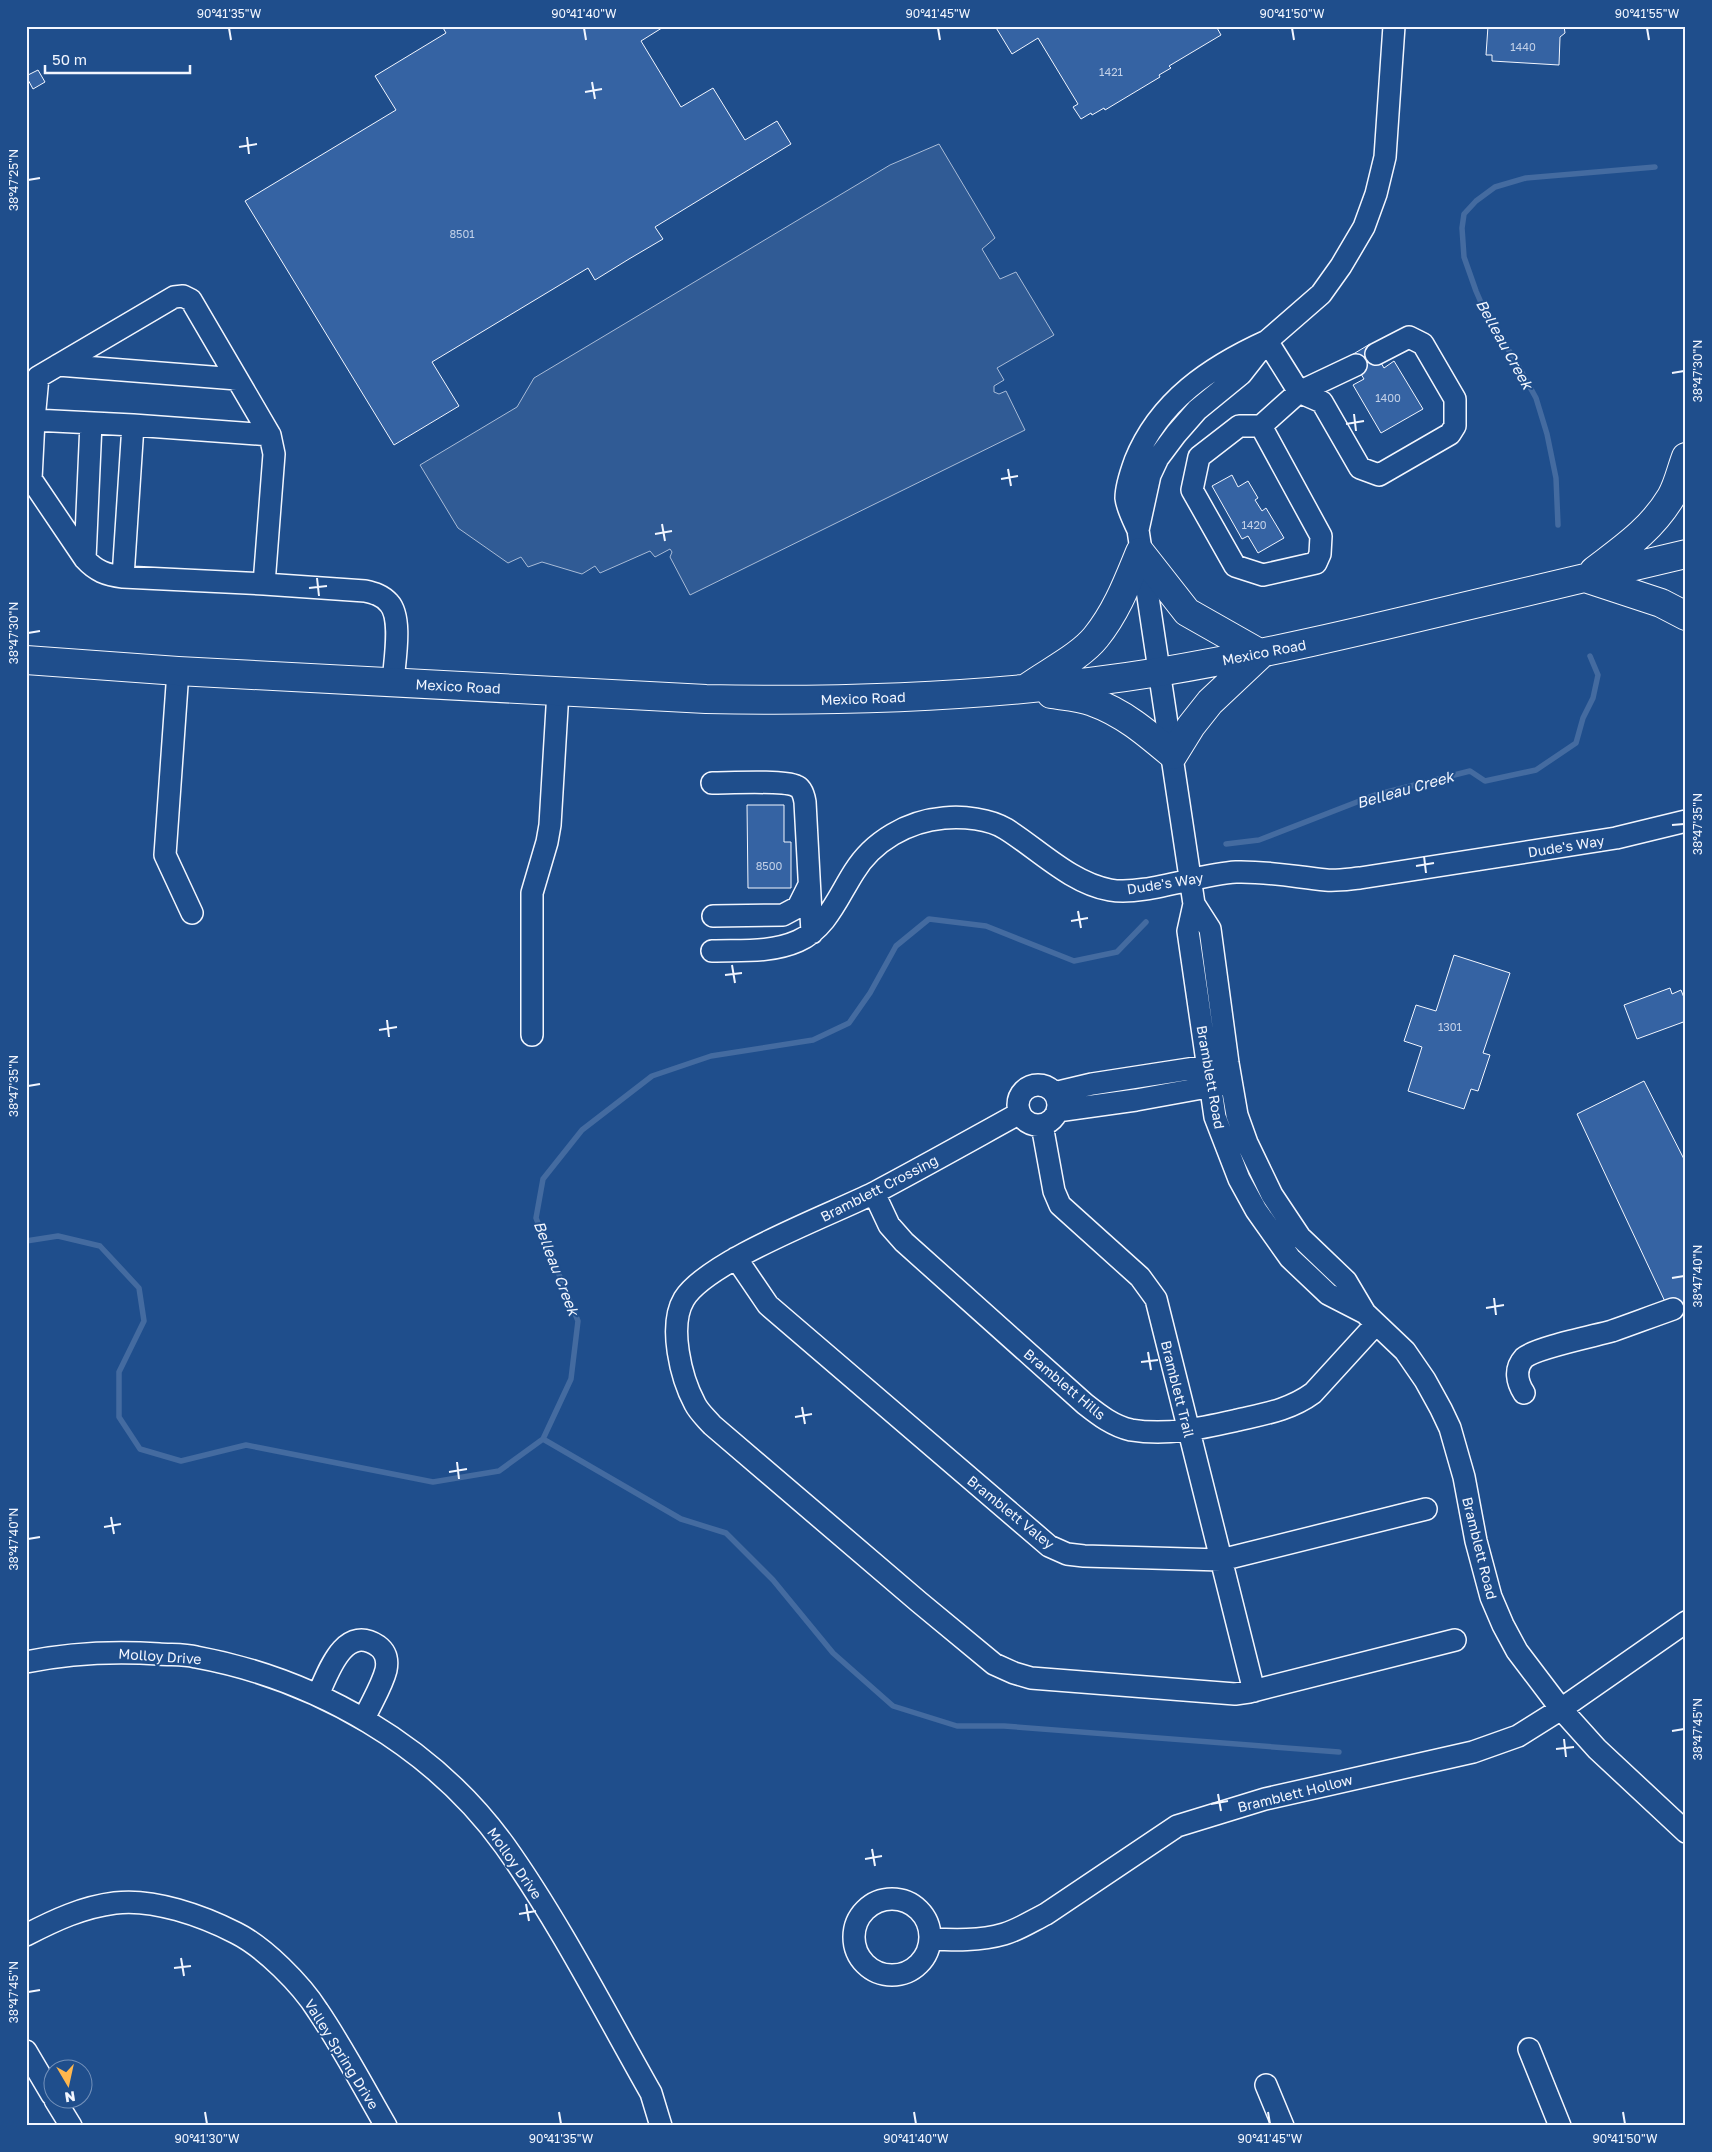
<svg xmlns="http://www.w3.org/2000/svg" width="1712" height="2152" font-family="'Golos Text',sans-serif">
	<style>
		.built { fill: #305b95; stroke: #a8bbd7 }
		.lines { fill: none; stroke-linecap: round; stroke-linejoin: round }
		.stream { stroke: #446ba0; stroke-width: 5.5 }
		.building { fill: #3563a3; stroke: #f2f6ff }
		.minor-casing { stroke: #f2f6ff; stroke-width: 24 }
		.major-casing { stroke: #f2f6ff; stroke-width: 30 }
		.minor { stroke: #1f4e8c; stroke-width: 21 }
		.major { stroke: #1f4e8c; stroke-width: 28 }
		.ticks { fill: none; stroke: #f2f6ff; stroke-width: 2 }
		.labels { text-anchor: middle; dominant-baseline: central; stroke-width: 4; stroke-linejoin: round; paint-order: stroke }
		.number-label { font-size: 11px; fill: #c3d1e8 }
		.street-label { font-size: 14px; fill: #f2f6ff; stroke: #1f4e8c }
		.water-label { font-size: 15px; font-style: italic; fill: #f2f6ff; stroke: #1f4e8c }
		.neatline { fill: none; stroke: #f2f6ff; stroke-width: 2 }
		.ticks-label { font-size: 12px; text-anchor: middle; fill: #f2f6ff }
	</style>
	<rect width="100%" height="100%" fill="#1f4e8c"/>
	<path class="built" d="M 939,144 L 995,238 L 982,249 L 1000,279 L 1016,272 L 1054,335 L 997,368 L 1004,380 L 994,386 L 994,392 L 999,394 L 1006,391 L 1025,430 L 690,595 L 670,557 L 672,552 L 670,549 L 655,557 L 650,551 L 600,573 L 595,566 L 582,574 L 542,562 L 528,567 L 521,557 L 508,563 L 458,528 L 420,465 L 517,407 L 534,378 L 890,165 Z"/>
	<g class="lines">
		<path class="stream" d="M 1558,525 L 1556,478 L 1547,434 L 1536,398 L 1514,358 L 1489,321 L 1476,291 L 1464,257 L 1462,228 L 1464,214 L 1476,201 L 1495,187 L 1526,178 L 1655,167
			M 1226,844 L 1259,840 L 1375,795 L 1470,771 L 1485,781 L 1536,770 L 1576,743 L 1583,718 L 1593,698 L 1598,675 L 1590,656
			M 26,1241 L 58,1236 L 100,1246 L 139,1288 L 144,1321 L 119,1372 L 119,1417 L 140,1449 L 181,1461 L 246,1445 L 433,1482 L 499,1471 L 543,1439 L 571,1379 L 578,1321 L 536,1218 L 543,1179 L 582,1130 L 652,1076 L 711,1056 L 813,1040 L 849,1023 L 870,993 L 896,946 L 929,919 L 986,926 L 1074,961 L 1117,952 L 1146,922
			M 543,1439 L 681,1519 L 726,1533 L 773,1580 L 833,1653 L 893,1706 L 957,1726 L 1004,1726 L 1339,1752"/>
	</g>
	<path class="building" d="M 442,26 L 665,26 L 641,41 L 681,107 L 713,88 L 745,140 L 777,121 L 791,144 L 655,227 L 663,239 L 629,259 L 595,280 L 588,268 L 432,362 L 459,406 L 394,445 L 245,201 L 396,110 L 375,76 L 446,33 Z
		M 995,26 L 1216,26 L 1221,35 L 1169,66 L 1171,68 L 1159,75 L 1160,77 L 1105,110 L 1104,108 L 1092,115 L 1091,113 L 1081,119 L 1073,107 L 1078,104 L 1038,38 L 1012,54 Z
		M 1488,26 L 1564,26 L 1565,33 L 1560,37 L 1559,65 L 1492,61 L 1492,55 L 1486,55 Z
		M 38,70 L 45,82 L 33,89 L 26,76 Z
		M 1370,344 L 1384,368 L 1394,361 L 1423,409 L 1381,433 L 1353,385 L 1364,379 L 1350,356 Z
		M 1232,475 L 1238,487 L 1248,481 L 1258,498 L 1255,500 L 1262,511 L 1266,508 L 1284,538 L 1258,553 L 1248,536 L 1242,539 L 1212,486 Z
		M 747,805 L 784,805 L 784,842 L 791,842 L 791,888 L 748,888 Z
		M 1454,955 L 1510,973 L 1483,1053 L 1490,1055 L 1478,1091 L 1471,1089 L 1464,1109 L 1408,1091 L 1422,1047 L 1404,1041 L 1416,1005 L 1436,1011 Z
		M 1670,988 L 1672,994 L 1681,990 L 1686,1003 L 1686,1021 L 1637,1039 L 1624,1005 Z
		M 1644,1081 L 1686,1163 L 1686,1302 L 1668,1308 L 1577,1114 Z"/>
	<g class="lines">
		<g class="minor-casing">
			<path id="minor" d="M 1267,341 C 1210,367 1159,401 1135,461 C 1131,472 1126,486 1126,498 C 1127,508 1134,521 1138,530 L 1194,904 L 1188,931 L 1215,1117 L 1239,1179 L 1256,1210 L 1290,1258 L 1328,1294 L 1365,1313
				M 1267,341 L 1299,392 L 1322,402 L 1360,468 L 1379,475 L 1450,434 L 1455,426 L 1455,399 L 1423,344 L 1409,337 L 1376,354
				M 58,365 L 237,379
				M 34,420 L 133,425 L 270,435 L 274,454 L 264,584 L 123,577 C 106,575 96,571 85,559 L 31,479 Z
				M 34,420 L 38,377 L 174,297 L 183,296 L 191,300 L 270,435
				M 1261,426 L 1321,536 L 1320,554 L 1316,563 L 1263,575 L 1235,566 L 1192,490 L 1199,457 L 1239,426 L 1261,426 L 1299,392 L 1356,365
				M 1138,530 L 1150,475 L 1158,458 L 1176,434 L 1197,410 L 1241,374 L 1267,341 L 1321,294 L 1341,266 L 1364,227 L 1376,194 L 1385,157 L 1394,26
				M 85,559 L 91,423
				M 123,577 L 133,425
				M 264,584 L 365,591 C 374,593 382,595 389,603 C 403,618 394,663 393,683
				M 178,671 L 165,855 L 192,913
				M 712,783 C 729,783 783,780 796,786 C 802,788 804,796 805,802 L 812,933
				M 1194,904 L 1210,929 L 1228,1063 L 1237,1115 L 1247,1143 L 1272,1195 L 1300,1237 L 1346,1281 L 1365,1313 L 1405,1351 L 1425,1380 L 1441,1409 L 1450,1428 L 1464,1477 L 1476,1541 L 1491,1597 L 1503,1625 L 1517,1651 L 1561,1709 L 1597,1749 L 1686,1832
				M 713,916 L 783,915 L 798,907 L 809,885
				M 712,951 C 741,950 771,953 798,941 C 826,929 838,897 854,872 C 873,841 908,821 944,818 C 963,816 990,819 1006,829 C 1038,849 1071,883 1110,890 C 1144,896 1199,874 1236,872 C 1267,871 1296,877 1326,880 C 1337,881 1349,879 1360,878 L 1616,838 L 1686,821
				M 532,1035 L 532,893 L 547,842 L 550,825 L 558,691
				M1018 1105a20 20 0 1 1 40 0a20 20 0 1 1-40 0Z
				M 1054,1093 L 1092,1084 L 1221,1064
				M 1057,1111 L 1136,1100 L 1224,1084
				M 1020,1113 C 971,1140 923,1167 874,1193 C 830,1215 707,1261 684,1299 C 668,1326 681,1378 695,1404 C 699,1412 706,1418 712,1425 L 919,1602 L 994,1664 L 1014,1673 L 1031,1678 L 1235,1694 L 1249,1692 L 1455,1640
				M 1042,1125 L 1054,1191 L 1060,1205 L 1140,1277 L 1156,1299 L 1254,1691
				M 874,1193 L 889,1225 L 904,1242 L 1085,1404 C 1099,1415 1113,1426 1131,1430 C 1168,1436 1202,1428 1238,1420 C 1264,1414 1290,1410 1313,1393 L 1376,1324
				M 736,1258 L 768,1305 L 1049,1546 L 1067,1554 L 1084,1556 L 1221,1560 L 1426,1509
				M 1524,1393 C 1517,1382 1514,1369 1524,1358 C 1535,1348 1594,1336 1612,1331 C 1632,1324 1653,1316 1673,1309
				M 26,1662 C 70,1653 114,1651 159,1654 C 171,1655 184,1654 196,1657 C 316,1679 433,1746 505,1846 C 559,1922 605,2012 651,2093 L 661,2126
				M 318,1695 C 328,1673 344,1623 378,1646 C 386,1652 388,1660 386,1670 C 382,1686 371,1703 364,1719
				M854 1937a38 38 0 1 1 76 0a38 38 0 1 1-76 0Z
				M 26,1935 C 55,1920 83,1907 115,1903 C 153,1898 203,1916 236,1933 C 264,1947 301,1984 318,2011 C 343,2048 364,2088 386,2126
				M 930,1939 C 954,1940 980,1941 1004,1934 C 1018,1930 1032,1921 1046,1914 L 1177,1826 L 1265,1799 L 1473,1752 L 1518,1736 L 1561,1709 L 1686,1622
				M 1529,2049 L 1560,2126
				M 26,2051 L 52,2095
				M 1266,2085 L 1283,2126
				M 55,2100 L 71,2126"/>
		</g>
		<g class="major-casing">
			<path id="major" d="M 1594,571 C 1624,548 1651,530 1671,497 C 1678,485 1681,470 1686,457
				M 1585,578 L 1661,603 L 1686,616
				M 26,660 L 178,671 L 706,699 C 857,702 1010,696 1159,672 C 1261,655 1362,631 1462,607 C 1537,589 1611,572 1686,554
				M 1028,687 C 1049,672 1081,656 1096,637 C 1117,611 1128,581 1140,552 L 1187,612 L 1261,654
				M 1051,694 C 1064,696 1080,697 1093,702 C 1124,713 1148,734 1173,755 L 1191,726 L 1210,702 L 1261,654"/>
		</g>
		<use href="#minor" class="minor"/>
		<use href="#major" class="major"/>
	</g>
	<path class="ticks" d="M 229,28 L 231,40M 584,28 L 586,40M 938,28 L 940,40M 1292,28 L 1294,40M 1647,28 L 1649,40M 592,82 L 595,99M 585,92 L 602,89M 247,137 L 249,154M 239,147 L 257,144M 28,180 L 40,178M 1672,373 L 1684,371M 1354,414 L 1356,431M 1346,424 L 1364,421M 1008,469 L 1011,486M 1001,479 L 1018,476M 662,524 L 665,541M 655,534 L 672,531M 317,578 L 319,596M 309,588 L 327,586M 28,633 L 40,631M 1672,825 L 1684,824M 1424,856 L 1426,873M 1416,866 L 1434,863M 1078,911 L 1081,928M 1071,921 L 1088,918M 732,965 L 735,983M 725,975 L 742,973M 387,1020 L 389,1037M 379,1030 L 397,1027M 28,1086 L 40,1084M 1672,1278 L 1684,1276M 1494,1298 L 1496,1315M 1486,1308 L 1504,1305M 1148,1352 L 1151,1370M 1141,1362 L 1158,1360M 802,1407 L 805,1424M 795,1417 L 812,1414M 457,1462 L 459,1479M 449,1472 L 467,1469M 111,1517 L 114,1534M 104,1527 L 121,1524M 28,1539 L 40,1537M 1672,1731 L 1684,1729M 1564,1739 L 1566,1757M 1556,1749 L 1574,1747M 1218,1794 L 1221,1811M 1211,1804 L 1228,1801M 872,1849 L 875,1866M 865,1859 L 882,1856M 526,1904 L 529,1921M 519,1914 L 536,1911M 181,1958 L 184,1976M 174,1968 L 191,1966M 28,1992 L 40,1990M 205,2112 L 207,2124M 559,2112 L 561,2124M 914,2112 L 916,2124M 1268,2112 L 1270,2124M 1623,2112 L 1625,2124"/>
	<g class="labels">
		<g class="number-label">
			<text x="1523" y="46">1440</text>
			<text x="1111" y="71">1421</text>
			<text x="462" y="233">8501</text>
			<text x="1388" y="397">1400</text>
			<text x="1254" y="524">1420</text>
			<text x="769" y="865">8500</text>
			<text x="1450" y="1026">1301</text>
		</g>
		<g class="street-label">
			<text transform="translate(1264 652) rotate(-11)">Mexico Road</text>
			<text transform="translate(458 686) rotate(3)">Mexico Road</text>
			<text transform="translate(863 698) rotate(-2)">Mexico Road</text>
			<text transform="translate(1566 846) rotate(-9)">Dude's Way</text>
			<text transform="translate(1165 883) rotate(-9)">Dude's Way</text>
			<text transform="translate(1211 1077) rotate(80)">Bramblett Road</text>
			<text transform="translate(879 1188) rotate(-27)">Bramblett Crossing</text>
			<text transform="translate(1065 1384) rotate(40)">Bramblett Hills</text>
			<text transform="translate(1178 1389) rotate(76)">Bramblett Trail</text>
			<text transform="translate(1011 1512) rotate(39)">Bramblett Valey</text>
			<text transform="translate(1480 1548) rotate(76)">Bramblett Road</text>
			<text transform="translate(160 1656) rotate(4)">Molloy Drive</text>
			<text transform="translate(1295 1793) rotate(-14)">Bramblett Hollow</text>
			<text transform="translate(515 1863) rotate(55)">Molloy Drive</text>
			<text transform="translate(342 2054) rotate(58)">Valley Spring Drive</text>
		</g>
		<g class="water-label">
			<text transform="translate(1505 344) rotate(61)">Belleau Creek</text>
			<text transform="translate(1405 789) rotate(-16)">Belleau Creek</text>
			<text transform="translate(557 1268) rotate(69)">Belleau Creek</text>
		</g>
	</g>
	<rect width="1712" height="2152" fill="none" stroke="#1f4e8c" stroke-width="55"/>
	<g transform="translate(68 2084) rotate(171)"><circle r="24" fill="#1f4e8c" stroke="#7391ba"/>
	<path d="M0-4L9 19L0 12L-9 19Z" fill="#ffb74d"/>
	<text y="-8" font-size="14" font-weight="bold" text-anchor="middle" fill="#f2f6ff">N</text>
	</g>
	<path d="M45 65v8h145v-8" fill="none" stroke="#f2f6ff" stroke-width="2.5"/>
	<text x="52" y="65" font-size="15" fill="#f2f6ff" stroke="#1f4e8c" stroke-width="4" paint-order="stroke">50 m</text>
	<rect x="28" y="28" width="1656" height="2096" class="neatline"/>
	<g class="ticks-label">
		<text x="229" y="18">90°41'35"W</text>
		<text x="584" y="18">90°41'40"W</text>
		<text x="938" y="18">90°41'45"W</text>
		<text x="1292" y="18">90°41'50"W</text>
		<text x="1647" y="18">90°41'55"W</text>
		<text transform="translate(14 180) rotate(-90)" y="4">38°47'25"N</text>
		<text transform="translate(1698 371) rotate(-90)" y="4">38°47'30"N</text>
		<text transform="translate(14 633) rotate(-90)" y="4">38°47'30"N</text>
		<text transform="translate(1698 824) rotate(-90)" y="4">38°47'35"N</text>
		<text transform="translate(14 1086) rotate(-90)" y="4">38°47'35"N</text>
		<text transform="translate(1698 1276) rotate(-90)" y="4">38°47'40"N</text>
		<text transform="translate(14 1539) rotate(-90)" y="4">38°47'40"N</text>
		<text transform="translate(1698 1729) rotate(-90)" y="4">38°47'45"N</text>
		<text transform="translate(14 1992) rotate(-90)" y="4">38°47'45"N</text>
		<text x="207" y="2143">90°41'30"W</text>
		<text x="561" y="2143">90°41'35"W</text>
		<text x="916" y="2143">90°41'40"W</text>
		<text x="1270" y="2143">90°41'45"W</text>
		<text x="1625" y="2143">90°41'50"W</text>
	</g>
</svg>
